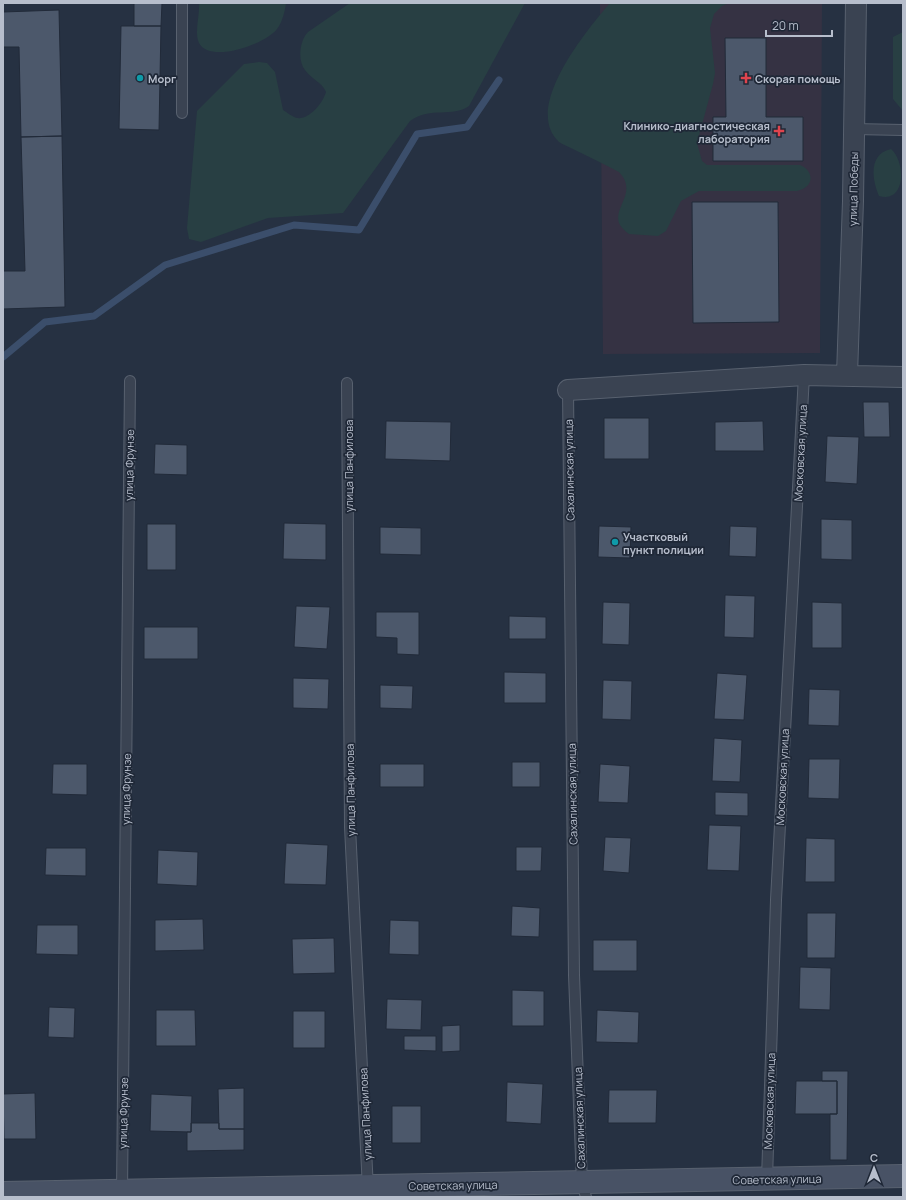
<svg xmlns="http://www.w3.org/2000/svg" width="906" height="1200" font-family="Manrope,sans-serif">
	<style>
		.medical { fill: #353243 }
		.green { fill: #283f43 }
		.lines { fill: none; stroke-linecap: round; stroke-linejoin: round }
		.stream { stroke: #3b4e6b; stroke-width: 7 }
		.building { fill: #4c586b; stroke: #212a39 }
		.lane-casing { stroke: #58616f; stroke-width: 12 }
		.street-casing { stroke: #58616f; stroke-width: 22 }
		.secondary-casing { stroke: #58616f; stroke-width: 24 }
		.lane { stroke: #3a4352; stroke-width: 10 }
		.street { stroke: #3a4352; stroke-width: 20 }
		.secondary { stroke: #485265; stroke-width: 22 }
		.culture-dot { fill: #0f9aa8; stroke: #1f2837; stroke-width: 1.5 }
		.health-dot { fill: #e0444e; stroke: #1f2837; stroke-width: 1.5 }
		.labels { text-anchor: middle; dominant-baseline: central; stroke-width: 3.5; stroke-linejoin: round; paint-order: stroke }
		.poi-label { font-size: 11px; font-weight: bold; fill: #b7becc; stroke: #1f2837; text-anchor: start }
		.street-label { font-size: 11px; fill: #b7becc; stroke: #1f2837 }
	</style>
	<rect width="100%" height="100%" fill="#263142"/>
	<path class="medical" d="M 600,3 L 822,3 L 820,353 L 603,354 Z"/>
	<path class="green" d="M 199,3 L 286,3 C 285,11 282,23 277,29 C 266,44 210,64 199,43 C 194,32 200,15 199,3 Z
		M 350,3 L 525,3 L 469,106 C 452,118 431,106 410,121 L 343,213 L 268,218 L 201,242 L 189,239 L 187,228 L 197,111 L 244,64 L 259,62 L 267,63 L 275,72 L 283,110 C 287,112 292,117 297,118 C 309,120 323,103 326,92 C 322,82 311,79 305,70 C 297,60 300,40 308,32 Z
		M 610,3 L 729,3 L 722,6 L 714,14 L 710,28 L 715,73 L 713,84 L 697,143 L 702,161 L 707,165 L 800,165 C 815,171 814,188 797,191 L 699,191 L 681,201 L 666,231 L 658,236 L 629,234 C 626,232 622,228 620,225 C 611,208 639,193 619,172 C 605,165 590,157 575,150 C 570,147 563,145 559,142 C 522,108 587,30 610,3 Z
		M 903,32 L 903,111 L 893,99 L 893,37 Z
		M 891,149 C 906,162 906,204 879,196 C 872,180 868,154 891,149 Z"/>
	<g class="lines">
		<path class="stream" d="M 3,357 L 45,322 L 94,316 L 165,265 L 294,225 L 359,230 L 417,134 L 467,127 L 499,80"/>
	</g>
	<path class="building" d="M 134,3 L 162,3 L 161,26 L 134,26 Z
		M 59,10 L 62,136 L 21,137 L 19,47 L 3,47 L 3,12 Z
		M 121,26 L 161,26 L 159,130 L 119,129 Z
		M 725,38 L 766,38 L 766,117 L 803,117 L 803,161 L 713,161 L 713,117 L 726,117 Z
		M 62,136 L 65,307 L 3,309 L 3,271 L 25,271 L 21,137 Z
		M 692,202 L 778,202 L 779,322 L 693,323 Z
		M 863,402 L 889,402 L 890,437 L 864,437 Z
		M 604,418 L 649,418 L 649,459 L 604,459 Z
		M 386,421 L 451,422 L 450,461 L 385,459 Z
		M 763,421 L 764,451 L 715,451 L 715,422 Z
		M 827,436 L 859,437 L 857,484 L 825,482 Z
		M 155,444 L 187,445 L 187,475 L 154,474 Z
		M 821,519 L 852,520 L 852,560 L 821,559 Z
		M 284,523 L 326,524 L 326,560 L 283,559 Z
		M 147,524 L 176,524 L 176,570 L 147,570 Z
		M 599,526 L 631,527 L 630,558 L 598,557 Z
		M 730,526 L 757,527 L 756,557 L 729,556 Z
		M 380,527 L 421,528 L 421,555 L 380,554 Z
		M 725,595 L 755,596 L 754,638 L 724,637 Z
		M 603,602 L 630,603 L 629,645 L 602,644 Z
		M 812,602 L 842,603 L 842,648 L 812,648 Z
		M 296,606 L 330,607 L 327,649 L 294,647 Z
		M 376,612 L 419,612 L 419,655 L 397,654 L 397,638 L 376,637 Z
		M 509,616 L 546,617 L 546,639 L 509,639 Z
		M 144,627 L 198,627 L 198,659 L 144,659 Z
		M 504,672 L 546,673 L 546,703 L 504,703 Z
		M 717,673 L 747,675 L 744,720 L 714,719 Z
		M 293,678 L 329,679 L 328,709 L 293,708 Z
		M 603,680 L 632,681 L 631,720 L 602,719 Z
		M 380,685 L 413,686 L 412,709 L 380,708 Z
		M 809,689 L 840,690 L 839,726 L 808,725 Z
		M 714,738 L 742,740 L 740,782 L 712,781 Z
		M 809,759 L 840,759 L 839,799 L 808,798 Z
		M 512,762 L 540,762 L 540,787 L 512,787 Z
		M 53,764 L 87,764 L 87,795 L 52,794 Z
		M 380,764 L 424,764 L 424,787 L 380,787 Z
		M 600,764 L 630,766 L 628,803 L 598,802 Z
		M 715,792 L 748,793 L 748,816 L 715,815 Z
		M 709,825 L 741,826 L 739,871 L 707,870 Z
		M 605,837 L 631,838 L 629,873 L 603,871 Z
		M 806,838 L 835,839 L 835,882 L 805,882 Z
		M 286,843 L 328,845 L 326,885 L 284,884 Z
		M 516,847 L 542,847 L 541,871 L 516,871 Z
		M 46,848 L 86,848 L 86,876 L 45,875 Z
		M 158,850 L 198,852 L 197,886 L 157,884 Z
		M 512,906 L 540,908 L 539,937 L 511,936 Z
		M 807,913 L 836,913 L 835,958 L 807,958 Z
		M 203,919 L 204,950 L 155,951 L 155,920 Z
		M 390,920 L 419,921 L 419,955 L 389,954 Z
		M 37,925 L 78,925 L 78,955 L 36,954 Z
		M 334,938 L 335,973 L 293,974 L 292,939 Z
		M 593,940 L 637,940 L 637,971 L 593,971 Z
		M 800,967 L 831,968 L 830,1010 L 799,1009 Z
		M 512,990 L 544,991 L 544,1026 L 512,1026 Z
		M 387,999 L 422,1000 L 421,1030 L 386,1029 Z
		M 49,1007 L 75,1008 L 74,1038 L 48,1037 Z
		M 156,1010 L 195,1010 L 196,1046 L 156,1046 Z
		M 597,1010 L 639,1012 L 638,1043 L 596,1042 Z
		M 293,1011 L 325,1011 L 325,1048 L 293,1048 Z
		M 460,1025 L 460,1051 L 442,1052 L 442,1026 Z
		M 404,1036 L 436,1036 L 436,1051 L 404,1050 Z
		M 822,1071 L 848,1071 L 847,1160 L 830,1160 L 830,1114 L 837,1114 L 837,1081 L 822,1081 Z
		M 796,1081 L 837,1081 L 837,1114 L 795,1114 Z
		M 507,1082 L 543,1084 L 541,1124 L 506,1122 Z
		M 244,1088 L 244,1129 L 219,1129 L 218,1089 Z
		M 609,1090 L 657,1090 L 656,1123 L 608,1123 Z
		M 35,1093 L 36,1139 L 4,1139 L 3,1094 Z
		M 151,1094 L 192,1096 L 191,1132 L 150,1131 Z
		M 392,1106 L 421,1106 L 421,1143 L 392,1143 Z
		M 191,1123 L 219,1123 L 219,1129 L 244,1129 L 244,1150 L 187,1151 L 187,1132 L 191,1132 Z"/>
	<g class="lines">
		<g class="lane-casing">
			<path id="lane" d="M 182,3 L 182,113
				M 854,129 L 903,130
				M 347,383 L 350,827 L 368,1189
				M 568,390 L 574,975 L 582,1183 L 586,1197
				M 767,1179 L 776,900 L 804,375
				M 122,1193 L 130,381"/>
		</g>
		<g class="street-casing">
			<path id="street" d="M 847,375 L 853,201 L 856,3
				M 568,390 L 804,375 L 903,377"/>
		</g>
		<g class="secondary-casing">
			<path id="secondary" d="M 3,1193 L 903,1176"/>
		</g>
		<use href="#lane" class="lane"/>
		<use href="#street" class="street"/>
		<use href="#secondary" class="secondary"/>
	</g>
	<g class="culture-dot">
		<circle cx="140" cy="78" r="4"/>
		<circle cx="615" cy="542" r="4"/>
	</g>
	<g class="health-dot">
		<path d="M744 72h4v4h4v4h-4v4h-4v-4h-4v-4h4z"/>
		<path d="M777 125h4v4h4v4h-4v4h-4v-4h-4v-4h4z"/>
	</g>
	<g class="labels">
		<g class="poi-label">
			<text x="148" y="78">Морг</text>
			<text x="755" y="78">Скорая помощь</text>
			<text x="770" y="125" text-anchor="end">Клинико-диагностическая<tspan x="770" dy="13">лаборатория</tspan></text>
			<text x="623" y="536">Участковый<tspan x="623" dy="13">пункт полиции</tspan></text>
		</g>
		<g class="street-label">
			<text transform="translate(853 189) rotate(-89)">улица Победы</text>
			<text transform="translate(800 453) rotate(-87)">Московская улица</text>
			<text transform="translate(129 465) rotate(-89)">улица Фрунзе</text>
			<text transform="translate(348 466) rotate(-90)">улица Панфилова</text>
			<text transform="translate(569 470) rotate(-91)">Сахалинская улица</text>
			<text transform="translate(782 777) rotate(-87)">Московская улица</text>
			<text transform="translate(126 789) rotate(-89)">улица Фрунзе</text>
			<text transform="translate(350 790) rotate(-91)">улица Панфилова</text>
			<text transform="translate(572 794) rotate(-91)">Сахалинская улица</text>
			<text transform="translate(769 1101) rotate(-88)">Московская улица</text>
			<text transform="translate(123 1113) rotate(-89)">улица Фрунзе</text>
			<text transform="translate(365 1114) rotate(-93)">улица Панфилова</text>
			<text transform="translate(579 1118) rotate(-92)">Сахалинская улица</text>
			<text transform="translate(777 1179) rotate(-1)">Советская улица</text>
			<text transform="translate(453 1185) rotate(-1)">Советская улица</text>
		</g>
	</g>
	<rect width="906" height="1200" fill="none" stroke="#b7becc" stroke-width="8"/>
	<g transform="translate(874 1168)" stroke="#1f2837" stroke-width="3" paint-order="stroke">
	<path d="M0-3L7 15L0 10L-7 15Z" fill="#b7becc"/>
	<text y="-6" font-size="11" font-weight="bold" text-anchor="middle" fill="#b7becc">С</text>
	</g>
	<path d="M766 30v6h66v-6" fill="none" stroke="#b7becc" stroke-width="2"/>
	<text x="772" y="30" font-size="12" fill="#b7becc" stroke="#1f2837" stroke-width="3" paint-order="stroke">20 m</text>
</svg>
